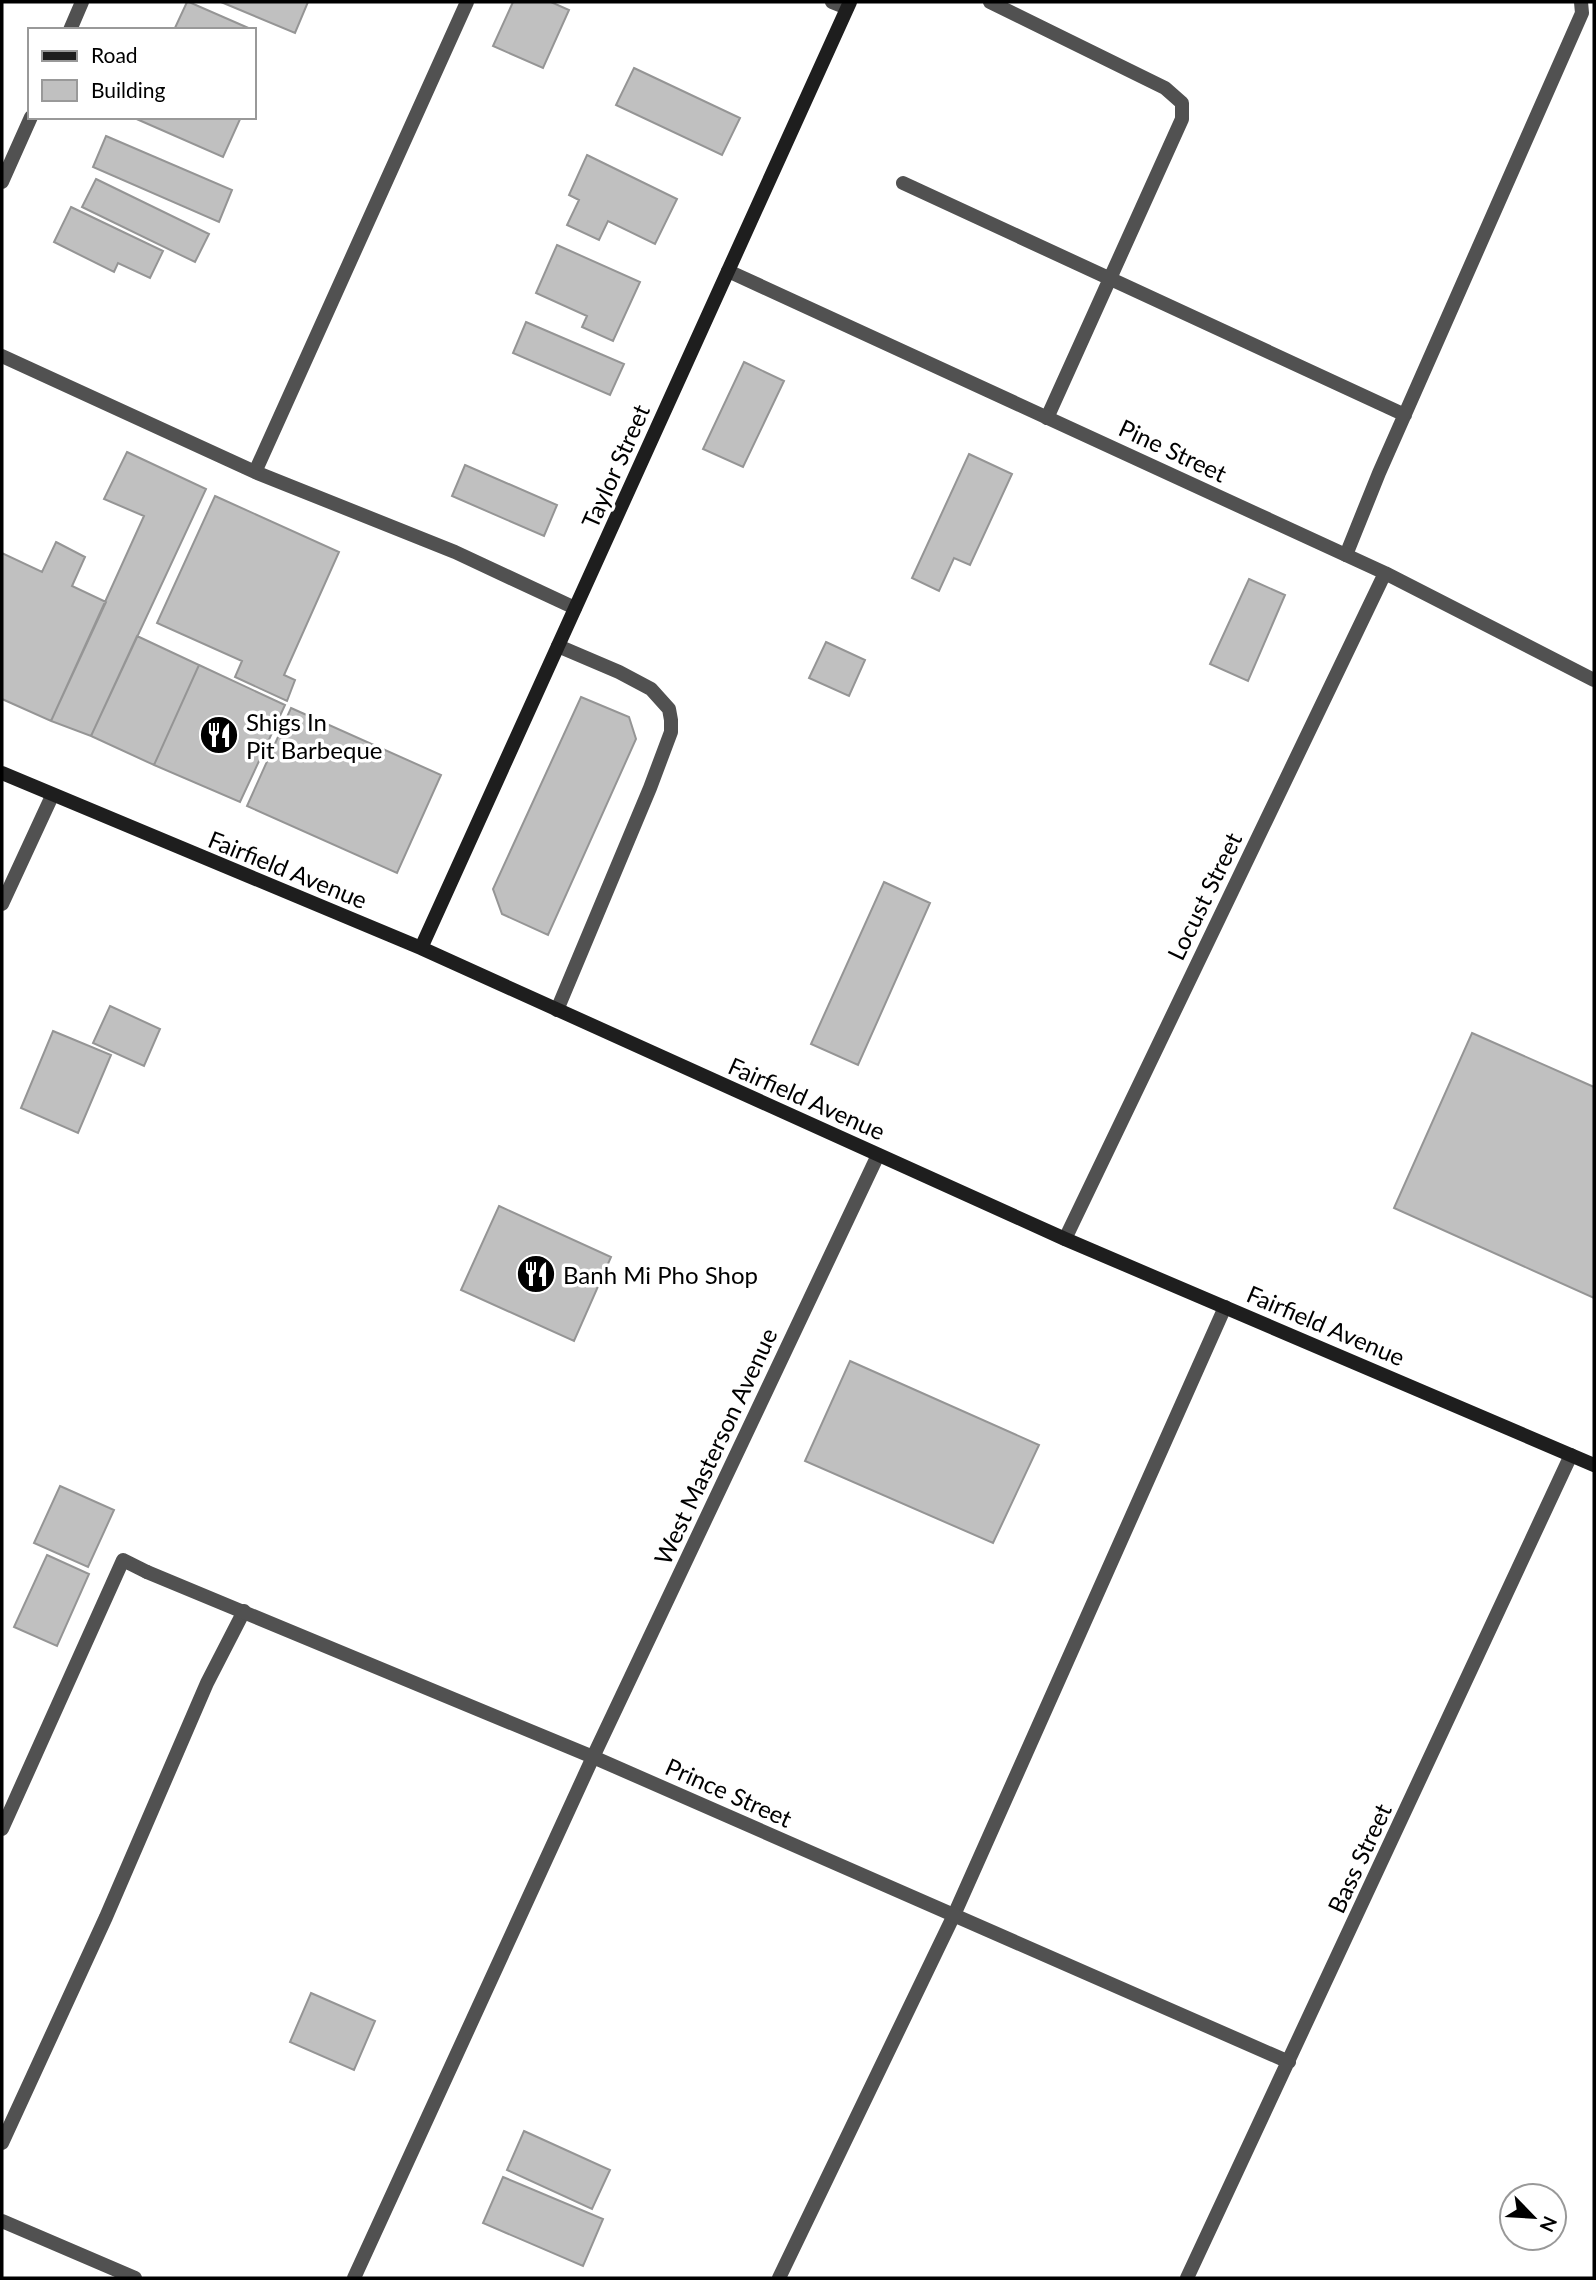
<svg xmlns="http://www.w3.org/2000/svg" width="1596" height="2280" font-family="Lato,sans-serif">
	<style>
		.building { fill: #c0c0c0; stroke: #959595; stroke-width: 2 }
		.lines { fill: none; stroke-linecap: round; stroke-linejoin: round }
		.service { stroke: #515151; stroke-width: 14 }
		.minor { stroke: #515151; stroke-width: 14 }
		.secondary { stroke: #1e1e1e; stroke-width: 14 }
		.labels { text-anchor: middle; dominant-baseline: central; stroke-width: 7; stroke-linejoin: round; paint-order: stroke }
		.street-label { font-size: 24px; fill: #000; stroke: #fff }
		.poi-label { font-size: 24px; fill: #000; stroke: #fff; text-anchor: start }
	</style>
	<rect width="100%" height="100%" fill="#fff"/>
	<path class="building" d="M 187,2 L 189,2 L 253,30 L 174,30 Z
		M 221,2 L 308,2 L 295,33 Z
		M 513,2 L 551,2 L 569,10 L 543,68 L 493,46 Z
		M 634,68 L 740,118 L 722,155 L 616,105 Z
		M 132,117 L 241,117 L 223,157 Z
		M 106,136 L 232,190 L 219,222 L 93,167 Z
		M 587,155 L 677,199 L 655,244 L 608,221 L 599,240 L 567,225 L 579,200 L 569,195 Z
		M 96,179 L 209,234 L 195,262 L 82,207 Z
		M 71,207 L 163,251 L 150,278 L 118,263 L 114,272 L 54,242 Z
		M 557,245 L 640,282 L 613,341 L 582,327 L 587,316 L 536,293 Z
		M 526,322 L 624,364 L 610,395 L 513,353 Z
		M 744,362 L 784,381 L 743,467 L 703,449 Z
		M 127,452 L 206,489 L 91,736 L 51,721 L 144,516 L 104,499 Z
		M 969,454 L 1012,474 L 970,565 L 954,558 L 939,591 L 912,578 Z
		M 465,465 L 557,505 L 544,536 L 452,496 Z
		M 215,496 L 339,552 L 284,675 L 295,680 L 287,701 L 235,677 L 242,661 L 157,623 Z
		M 56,542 L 85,557 L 72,586 L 106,602 L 51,721 L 2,699 L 2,553 L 42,572 Z
		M 1249,579 L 1285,595 L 1248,681 L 1210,664 Z
		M 137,636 L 199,665 L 154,765 L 91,736 Z
		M 826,642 L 865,660 L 849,696 L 809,678 Z
		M 199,665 L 285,705 L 240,802 L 154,765 Z
		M 581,697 L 629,717 L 636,739 L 548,935 L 502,914 L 493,889 Z
		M 291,708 L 441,775 L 397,873 L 247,806 Z
		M 884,882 L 930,903 L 858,1065 L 811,1044 Z
		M 110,1006 L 160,1029 L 144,1066 L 93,1043 Z
		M 53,1031 L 111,1055 L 78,1133 L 21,1108 Z
		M 1472,1033 L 1594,1087 L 1594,1298 L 1394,1208 Z
		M 499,1206 L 611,1257 L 574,1341 L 461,1290 Z
		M 850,1361 L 1039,1445 L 993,1543 L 805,1461 Z
		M 60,1486 L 114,1510 L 88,1567 L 34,1543 Z
		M 47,1555 L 89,1574 L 57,1646 L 14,1627 Z
		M 311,1993 L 375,2021 L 354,2070 L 290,2042 Z
		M 524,2131 L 610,2170 L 592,2209 L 507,2170 Z
		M 503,2177 L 603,2219 L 583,2266 L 483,2223 Z"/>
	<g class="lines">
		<path class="service" d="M 990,2 L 1165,88 L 1182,103 L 1182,119 L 1047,418
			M 903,183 L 1405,415
			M 2,356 L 255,472 L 467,2
			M 255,472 L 455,552 L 575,608
			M 1346,555 L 1379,473 L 1582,13 L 1581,2
			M 557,1010 L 650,788 L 671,732 L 671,720 L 669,709 L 651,689 L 619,672 L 558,646
			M 2,1829 L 123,1560 L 147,1572
			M 2,2143 L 106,1917 L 207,1683 L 244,1611
			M 779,2278 L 954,1915 L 1225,1307"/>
		<path class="minor" d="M 832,2 L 847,8
			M 70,30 L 82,2
			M 2,182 L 31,117
			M 728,271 L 1385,573 L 1594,680
			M 2,904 L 52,796
			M 1065,1239 L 1385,573
			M 147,1572 L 593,1757 L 1289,2062
			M 2,2221 L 135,2278
			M 354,2278 L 593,1757 L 878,1155
			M 1187,2278 L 1571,1455"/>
		<path class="secondary" d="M 2,773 L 421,948 L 1065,1239 L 1594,1465
			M 421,948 L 850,2"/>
	</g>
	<defs>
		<g id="restaurant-disc" transform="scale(2.0125)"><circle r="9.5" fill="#000" stroke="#fff"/><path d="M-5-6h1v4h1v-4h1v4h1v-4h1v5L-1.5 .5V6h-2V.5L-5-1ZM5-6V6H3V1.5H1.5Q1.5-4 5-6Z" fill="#fff"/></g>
	</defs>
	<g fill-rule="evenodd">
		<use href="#restaurant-disc" x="219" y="735"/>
		<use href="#restaurant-disc" x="536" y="1274"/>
	</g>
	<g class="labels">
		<g class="street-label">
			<text transform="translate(1173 450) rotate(25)">Pine Street</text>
			<text transform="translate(615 466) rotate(-66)">Taylor Street</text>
			<text transform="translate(288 869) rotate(22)">Fairfield Avenue</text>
			<text transform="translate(1204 896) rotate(-64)">Locust Street</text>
			<text transform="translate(807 1098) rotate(24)">Fairfield Avenue</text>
			<text transform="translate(1326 1325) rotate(23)">Fairfield Avenue</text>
			<text transform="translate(715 1446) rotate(-65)">West Masterson Avenue</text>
			<text transform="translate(729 1792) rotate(24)">Prince Street</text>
			<text transform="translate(1359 1858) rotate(-65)">Bass Street</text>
		</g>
		<g class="poi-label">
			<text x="246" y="721">Shigs In<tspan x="246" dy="28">Pit Barbeque</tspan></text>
			<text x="563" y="1274">Banh Mi Pho Shop</text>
		</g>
	</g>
	<rect width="1596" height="2280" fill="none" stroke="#000000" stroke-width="7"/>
	<rect x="28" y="28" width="228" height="91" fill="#ffffff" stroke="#999999" stroke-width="2"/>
	<rect x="42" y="51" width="35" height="10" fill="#1e1e1e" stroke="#999999" stroke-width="2"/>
	<text x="91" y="63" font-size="21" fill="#000000">Road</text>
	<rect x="42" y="80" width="35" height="21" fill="#c0c0c0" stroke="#999999" stroke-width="2"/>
	<text x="91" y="98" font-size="21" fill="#000000">Building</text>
	<g transform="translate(1533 2217) rotate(115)"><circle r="33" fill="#ffffff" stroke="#999999" stroke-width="2"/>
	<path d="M0-5L12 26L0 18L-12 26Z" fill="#000000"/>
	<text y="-10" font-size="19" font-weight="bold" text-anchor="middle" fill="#000000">N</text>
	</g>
</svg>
